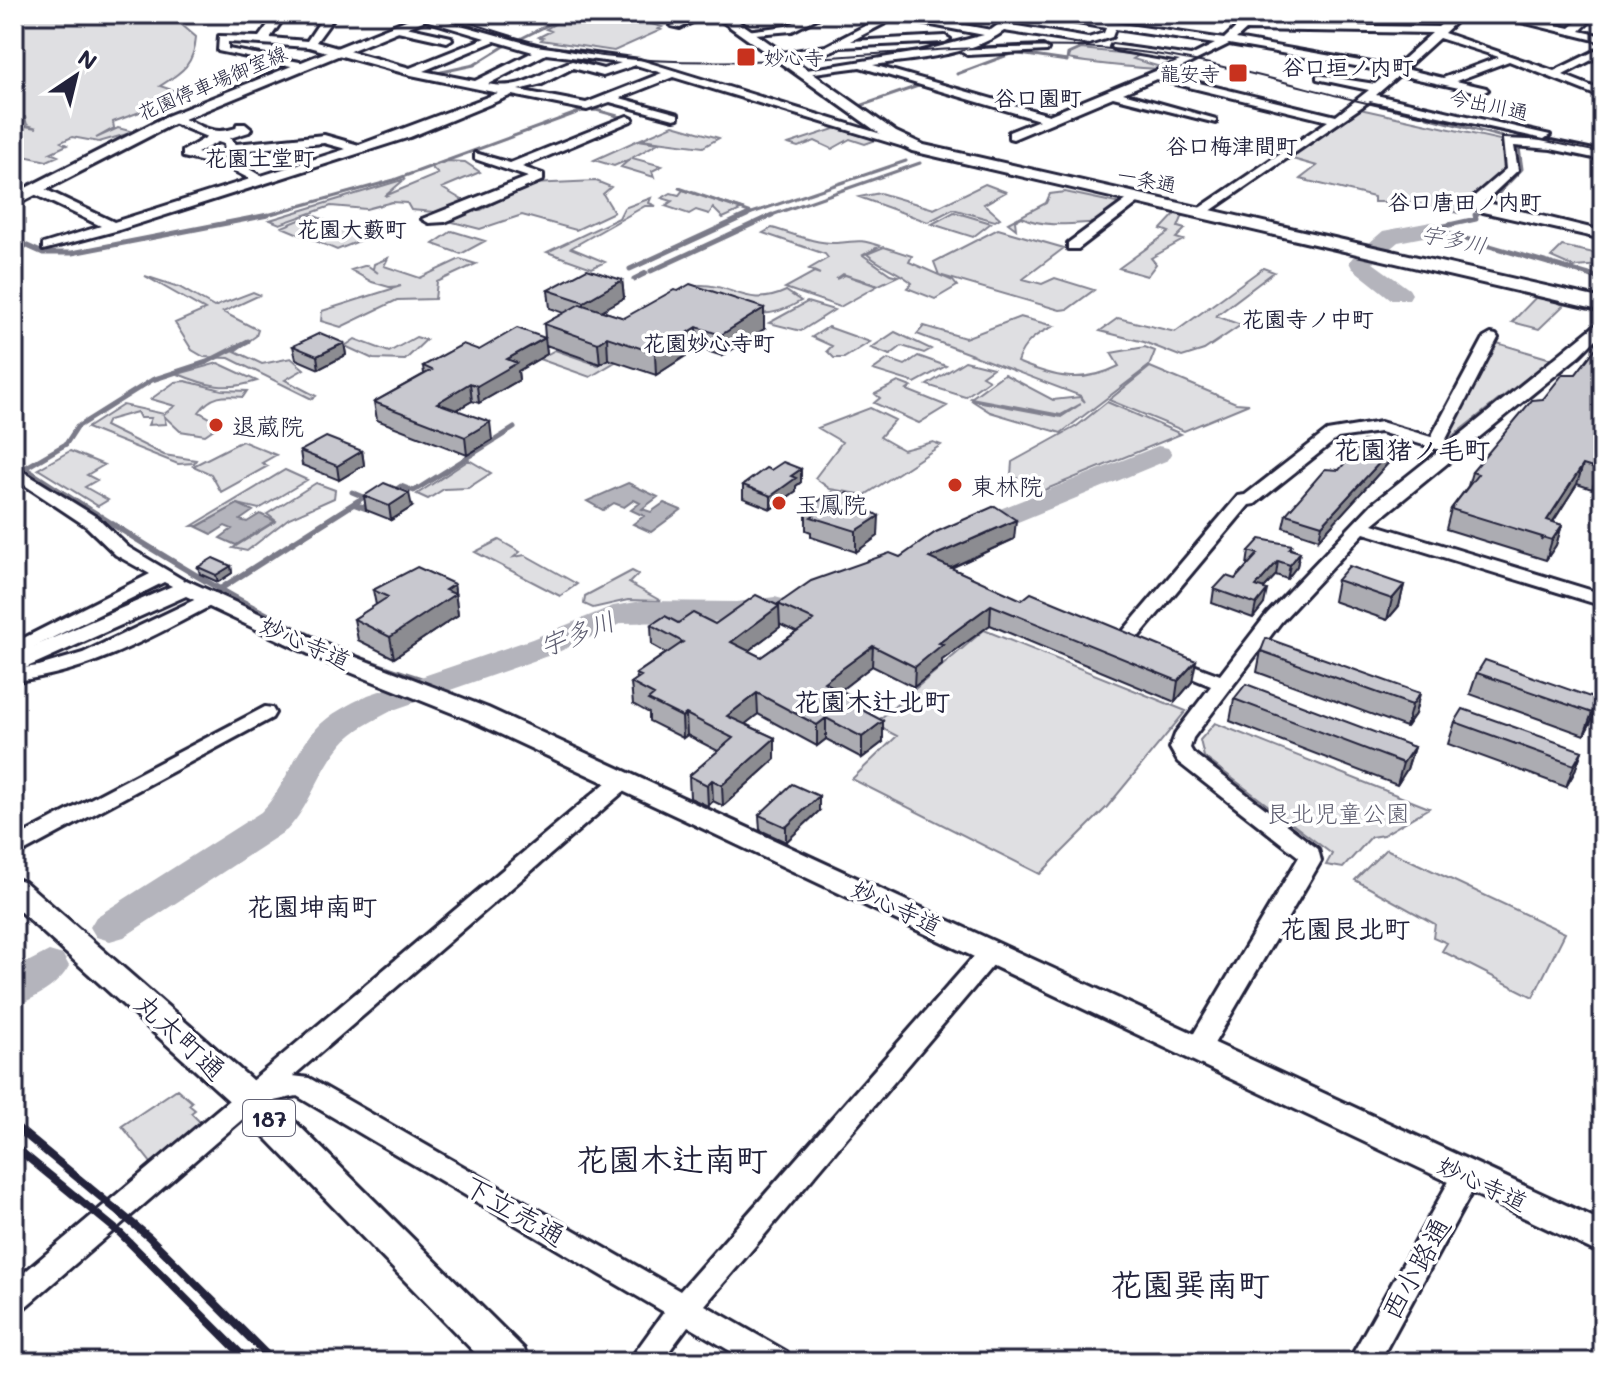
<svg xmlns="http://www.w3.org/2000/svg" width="1617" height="1376" font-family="Mali,'Klee One',sans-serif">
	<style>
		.green { fill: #dfdfe2; stroke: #80808e; stroke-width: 2 }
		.water { fill: #b4b4bc; stroke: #7a7a88; stroke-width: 2 }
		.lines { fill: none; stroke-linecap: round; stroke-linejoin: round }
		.stream-far2 { stroke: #7a7a88; stroke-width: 3 }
		.stream-far1 { stroke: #7a7a88; stroke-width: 5 }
		.stream { stroke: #7a7a88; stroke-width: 6 }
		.river { fill: #b4b4bc; fill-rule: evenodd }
		.minor-casing { stroke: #22223b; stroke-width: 6 }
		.major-casing { stroke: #22223b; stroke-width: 6 }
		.minor { fill: #fff; fill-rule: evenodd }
		.major { fill: #fff; fill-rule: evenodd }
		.tram { stroke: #22223b; stroke-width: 2 }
		.rail { stroke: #22223b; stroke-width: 8 }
		.wall { fill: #acacb2; stroke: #22223b; stroke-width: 2; fill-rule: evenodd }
		.shaded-wall { fill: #8c8c91; stroke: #22223b; stroke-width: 2 }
		.building { fill: #c8c8cf; stroke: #22223b; stroke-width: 2 }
		.poi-dot { fill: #c8321e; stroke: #fff; stroke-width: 3 }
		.labels { text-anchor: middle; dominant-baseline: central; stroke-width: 7; stroke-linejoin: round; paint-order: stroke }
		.far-poi-label { font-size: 20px; fill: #22223b; stroke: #fff; text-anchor: start }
		.far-street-label { font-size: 20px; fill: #22223b; stroke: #fff }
		.far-neighbourhood-label { font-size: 22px; font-weight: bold; fill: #22223b; stroke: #fff }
		.far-water-label { font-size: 22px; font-style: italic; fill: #5c5c6f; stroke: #fff }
		.shield { fill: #fff; stroke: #646476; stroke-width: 2 }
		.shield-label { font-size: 22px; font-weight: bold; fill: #22223b }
		.poi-label { font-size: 24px; fill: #22223b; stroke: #fff; text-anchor: start }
		.street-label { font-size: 24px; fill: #22223b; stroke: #fff }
		.park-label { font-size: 24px; fill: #5b5b6d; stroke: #fff }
		.neighbourhood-label { font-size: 26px; font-weight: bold; fill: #22223b; stroke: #fff }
		.water-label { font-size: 26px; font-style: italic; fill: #5c5c6f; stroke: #fff }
		.near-street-label { font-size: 28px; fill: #22223b; stroke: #fff }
		.near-neighbourhood-label { font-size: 32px; font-weight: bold; fill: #22223b; stroke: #fff }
	</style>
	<rect width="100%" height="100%" fill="#fff"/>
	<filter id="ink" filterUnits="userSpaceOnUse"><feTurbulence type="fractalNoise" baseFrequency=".0125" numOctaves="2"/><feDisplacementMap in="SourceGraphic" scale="16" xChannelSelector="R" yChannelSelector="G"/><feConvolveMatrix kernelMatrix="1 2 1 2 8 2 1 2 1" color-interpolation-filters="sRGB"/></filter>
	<g filter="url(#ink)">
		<path class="green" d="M 14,14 L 187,14 L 182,25 L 196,37 C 194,65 182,72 160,86 L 175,91 L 156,98 L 167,102 L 113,122 L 114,128 L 96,138 L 118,128 L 134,132 L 99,142 L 72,137 L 61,142 L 67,145 L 50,153 L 58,156 L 47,161 L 14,154 L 14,130 L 25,126 L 37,128 L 27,125 L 25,117 L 14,117 Z
			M 572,14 L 616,14 L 662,27 L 658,29 L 661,30 L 614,51 L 541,40 L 543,38 L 539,37 L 551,31 L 546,29 Z
			M 1081,49 L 1139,55 L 1133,59 L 1164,68 C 1159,71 1079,62 1069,59 L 1070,54 Z
			M 1360,109 L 1500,140 L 1511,166 L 1458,213 L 1391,198 L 1386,202 L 1374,202 L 1374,197 L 1300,179 L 1317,166 L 1289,158 Z
			M 673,125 L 719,138 L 703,147 L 641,139 Z
			M 837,128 L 876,140 L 865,144 L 850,139 L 832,149 L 815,141 L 798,147 L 788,144 Z
			M 638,140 L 658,143 L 632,158 L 662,166 L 652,171 L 654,177 L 621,167 L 630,159 L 614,166 L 594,160 Z
			M 446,161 L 465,162 L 480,172 L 442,188 L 464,201 L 446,213 L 411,210 L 407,203 L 392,202 L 366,209 L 331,206 L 280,224 L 270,220 L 405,179 L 385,196 L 438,174 L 431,167 Z
			M 596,181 L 611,187 L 603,194 L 614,212 L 576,230 L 522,215 L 480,229 L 445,220 L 461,210 L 481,210 L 531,184 Z
			M 985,184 L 1006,192 L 984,204 L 1000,218 L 995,221 L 953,209 L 928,222 L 859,197 L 880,193 L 934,209 Z
			M 683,190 L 743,209 L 723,218 L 713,208 L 709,214 L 696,210 L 689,214 L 665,206 L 672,201 L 662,198 L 671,193 L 679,195 Z
			M 1065,192 L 1126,205 L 1115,214 L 1104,215 L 1108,219 L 1103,222 C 1078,223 1045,229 1022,217 L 1015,221 L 1016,229 L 1008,223 L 1046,203 L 1050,194 Z
			M 651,198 L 649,203 L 656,206 L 645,206 L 571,248 L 605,262 L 592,268 L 547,252 L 619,218 L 624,208 Z
			M 954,212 L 991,223 L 973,237 L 932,224 Z
			M 1176,213 L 1184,213 L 1178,227 L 1185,229 L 1176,238 L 1183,240 L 1151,258 L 1156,264 L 1147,276 L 1119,268 L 1169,232 L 1161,229 Z
			M 312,215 L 327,221 L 305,231 L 321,238 L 342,230 L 364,239 L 337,250 L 282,227 Z
			M 772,228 C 791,233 815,244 836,243 C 858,242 856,238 880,246 L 863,255 L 890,274 L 898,276 L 879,285 L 843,274 L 836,279 L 845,275 L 877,286 L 840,307 L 785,288 L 814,272 L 820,274 L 809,269 L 828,258 L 825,254 L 763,233 Z
			M 998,229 L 1064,248 L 1023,279 L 1042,284 L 1055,278 L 1094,290 L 1068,309 L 1060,310 L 939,275 L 934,262 Z
			M 452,231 L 485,241 L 461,254 L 433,244 Z
			M 1562,246 L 1603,255 L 1603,265 L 1574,267 L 1551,257 Z
			M 884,247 L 912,256 L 909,262 L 953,281 L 957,286 L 935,299 L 907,288 L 912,283 C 899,271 881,267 867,254 Z
			M 388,258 L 384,266 L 420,278 L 460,259 L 476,264 L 437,282 L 435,299 L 397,300 L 341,327 L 321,321 L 322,311 L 401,286 L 389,287 L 372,282 L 351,270 L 367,265 L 378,273 L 373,269 L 374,264 Z
			M 1263,268 L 1274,272 L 1216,316 L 1241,325 L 1204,350 L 1182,357 L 1144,342 L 1100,331 L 1118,318 L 1175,332 Z
			M 145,276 L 179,287 L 214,307 L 253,292 L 260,295 L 223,312 L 258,330 L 256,336 L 235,351 L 262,364 L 291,358 L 304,369 L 285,380 L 316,396 L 312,399 L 229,358 L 204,357 L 192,350 L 175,323 L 205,310 Z
			M 699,285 C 733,284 748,309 786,291 L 801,301 C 758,327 731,309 690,291 Z
			M 1539,294 L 1565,299 L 1561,304 L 1564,305 L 1539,329 L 1512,322 Z
			M 807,302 L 834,310 L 801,331 L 769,323 Z
			M 1020,317 L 1054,326 C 1036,334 1023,343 1017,362 C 1054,377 1081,385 1119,366 L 1111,353 L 1145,347 L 1155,351 L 1149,366 L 1061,433 L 990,412 L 971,400 L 1061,417 L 1081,404 L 1061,415 L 971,398 L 1004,374 L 1053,400 L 1080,397 L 1085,402 L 1081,396 L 917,334 L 924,326 L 965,338 Z
			M 828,327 L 870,342 L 844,358 L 834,358 L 827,351 L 832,346 L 812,337 Z
			M 895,332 L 931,349 L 924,353 L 902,346 L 890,355 L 871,348 Z
			M 416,337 L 426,340 L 405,360 L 373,359 L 345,346 L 355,339 L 389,352 Z
			M 1497,343 L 1551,359 L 1450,438 L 1443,436 Z
			M 555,350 L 598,365 L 608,360 L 615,362 L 590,377 L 539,359 Z
			M 918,356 L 946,366 L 915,383 L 873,370 L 888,359 L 905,365 Z
			M 965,361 L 993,368 L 982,376 L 989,380 L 965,397 L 927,385 Z
			M 218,363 L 257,381 C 226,391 207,386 178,374 Z
			M 1150,367 L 1236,403 L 1249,404 L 1184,431 L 1109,400 Z
			M 185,381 L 222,390 L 247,391 L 243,397 C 224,395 211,395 199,412 L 221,424 L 205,435 L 180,431 L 164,416 L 166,424 L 148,425 L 151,418 L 140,418 L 137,412 L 108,420 L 105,426 L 164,455 L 196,460 L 194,463 L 178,464 L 87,428 L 123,405 L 164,414 L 175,406 L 151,399 L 175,382 Z
			M 898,382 L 911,387 L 907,390 L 947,406 L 919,423 L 874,403 L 880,398 L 875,394 Z
			M 1107,402 L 1181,434 L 1042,491 L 1011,475 L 1012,462 L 1077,426 Z
			M 870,408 L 895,420 L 880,437 L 903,450 L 933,442 L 941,445 L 865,495 L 830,489 L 815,478 L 842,442 L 818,428 Z
			M 242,441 L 276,455 L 262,463 L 268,466 L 221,492 L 211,474 L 193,466 Z
			M 70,451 L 104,465 L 87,475 L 97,480 L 85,487 L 108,500 L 98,506 L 38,469 Z
			M 469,460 L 491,473 L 468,488 L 444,489 L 428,499 L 417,494 Z
			M 285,470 L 307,480 L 259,509 L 238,504 L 198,526 L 192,526 Z
			M 316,483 L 335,490 L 334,498 L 289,518 L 247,551 L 233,548 L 276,521 L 267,514 Z
			M 499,540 L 520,552 L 514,557 L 525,555 L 577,584 L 560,596 L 475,552 Z
			M 632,571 L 638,574 L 629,583 L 661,601 L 628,600 L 593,608 L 584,604 L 585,596 Z
			M 984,630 L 1186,711 L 1107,807 L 1040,874 L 852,779 L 897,736 L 874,724 Z
			M 1215,723 L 1429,808 L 1383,835 L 1371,837 L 1343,868 L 1326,865 L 1332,854 L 1204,757 L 1200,740 Z
			M 1386,849 L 1565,933 L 1533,997 L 1442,951 L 1447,943 L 1433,937 L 1435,924 L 1355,880 Z
			M 177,1089 L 192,1102 L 189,1105 L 195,1110 L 191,1113 L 205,1127 L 155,1168 L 122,1126 Z"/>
		<path class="water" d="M 628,483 L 658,497 L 642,509 L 651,512 L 664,503 L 681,510 L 651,532 L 633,524 L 644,516 L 631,510 L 640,503 L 634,500 L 624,507 L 614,503 L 603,510 L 587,501 Z
			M 238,504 L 253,511 L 240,520 L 247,522 L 260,514 L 275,521 L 236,545 L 220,538 L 232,529 L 225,526 L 212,534 L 197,527 Z"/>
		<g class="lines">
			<path class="stream-far2" d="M 514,42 L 570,14
				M 437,73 L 474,65 L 508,44
				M 957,74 L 1013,53 L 1067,61 L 1068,54 L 1095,42
				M 860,106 L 924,84
				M 1427,117 L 1510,139 L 1519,148 L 1522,169 L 1476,217
				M 679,188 L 752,213 L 742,217
				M 752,213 L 906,161
				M 260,217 L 394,180 L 582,111 L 596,110 L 625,118
				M 766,217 L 920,163"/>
			<path class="stream-far1" d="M 1431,229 L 1476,219 L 1475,215
				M 1438,231 L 1603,279
				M 14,240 L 43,253 L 72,253 L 268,215
				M 630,269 L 747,215
				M 651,271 L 772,215
				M 634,279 L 646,273
				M 352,492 L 364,497 L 355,503
				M 391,493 L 401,486 L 414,491 L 514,428
				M 79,503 L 25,468 L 66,444 L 77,427 L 152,380 L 207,362 L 248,341"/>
			<path class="stream" d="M 76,501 C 162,556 250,611 345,652 C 373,665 403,673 432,683
				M 354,504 L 365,508 L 371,505
				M 220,589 L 358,501"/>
			<path class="river" d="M 1431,222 L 1439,224 L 1442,229 L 1439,234 L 1398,242 L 1373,263 L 1409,289 L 1412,294 L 1409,299 L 1391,299 L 1352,268 L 1349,262 L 1353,257 L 1383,231 Z
				M 1158,446 L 1168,448 L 1172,454 L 1168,460 L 977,539 L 955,539 L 951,533 L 955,527 Z
				M 775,597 L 786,600 L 791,607 L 786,614 L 737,621 L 622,623 L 556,653 L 393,710 C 375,720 354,729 341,745 C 319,771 311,805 287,830 L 124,937 L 110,941 L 96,937 L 90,927 L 96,917 L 261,812 C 285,788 293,754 316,729 C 330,713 350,704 368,695 L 532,639 L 613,606 L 642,601 L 737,602 Z
				M 49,951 L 63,955 L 69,966 C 59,985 35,999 14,1006 L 14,969 Z"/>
			<g class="minor-casing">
				<path id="minor" d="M 276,14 L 335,16 L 316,42 L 410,68 L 485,38 L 405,14 L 421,14 L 536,46 L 640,60 L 914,144 L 904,147 L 673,77 L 620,98 L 678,114 L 678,118 L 674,119 L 610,102 L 587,110 L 512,95 L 410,137 L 119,230 L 43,250 L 43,244 L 101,226 L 32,193 L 32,187 L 40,187 L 114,222 L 250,179 L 229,168 L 183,157 L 183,151 L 207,137 L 168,121 L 168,117 C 195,115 203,139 236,128 L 237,124 L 245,124 L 251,129 L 249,132 L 230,138 L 236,144 L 324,135 L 359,145 L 498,93 L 411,75 L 309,47 L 228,42 L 228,49 L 305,63 L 306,65 L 301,68 L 218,51 L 219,36 L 259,37 ZM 284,18 L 321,20 L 307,41 L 270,38 ZM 495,41 L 533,52 L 475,81 L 423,71 ZM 546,54 L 621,63 L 603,69 L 572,61 C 540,72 523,91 488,84 ZM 636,65 L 662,73 L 586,103 L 518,90 L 542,84 L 573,68 L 603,76 ZM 218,142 L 224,144 L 226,160 L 197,153 ZM 324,143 L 346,149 L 261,176 L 239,163 L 237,151 Z
					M 695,14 L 709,14 L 680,28 L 671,26 Z
					M 812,14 L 825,14 L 792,31 L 743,35 L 738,32 L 786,26 Z
					M 888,14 L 905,14 L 991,30 L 1013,14 L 1025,14 L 1011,25 L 1088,38 L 1104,33 L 1106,28 L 1027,14 L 1053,14 L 1224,39 L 1243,21 L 1210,14 L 1262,14 L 1252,24 L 1438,27 L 1443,23 L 1413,14 L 1448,18 L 1453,14 L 1464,14 L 1444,33 L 1554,71 L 1603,47 L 1603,54 L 1563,75 L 1603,91 L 1603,98 L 1509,61 L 1456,81 L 1486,88 L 1488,90 L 1482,93 L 1399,75 L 1376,95 L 1550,135 L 1544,139 L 1370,101 L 1203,216 L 1198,215 L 1198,209 L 1328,121 L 1156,79 L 1123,93 L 1216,119 L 1216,123 L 1113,97 L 1013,139 L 1009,138 L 1009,132 L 1039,120 L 860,67 L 799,75 L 794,72 L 919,52 L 984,35 L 895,18 L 851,41 L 945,36 L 950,39 L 945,42 L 841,47 L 828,52 L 775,58 L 770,55 L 826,46 ZM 1115,29 L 1215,44 L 1191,56 L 1112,45 L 1111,47 L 1116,50 L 1180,61 L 1049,115 L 873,65 C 915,59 969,56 1004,31 L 1089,44 L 1112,37 ZM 1246,30 L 1432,33 L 1394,67 L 1236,39 ZM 1439,38 L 1499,57 L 1443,78 L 1405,69 ZM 1229,44 L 1384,71 L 1389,72 L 1375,84 L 1317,75 L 1317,79 L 1369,90 L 1336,116 L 1166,75 Z
					M 1380,14 L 1391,14 L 1386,17 Z
					M 1489,14 L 1507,14 L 1570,28 L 1586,14 L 1597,14 L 1580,31 L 1603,36 L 1603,42 Z
					M 397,25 L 451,37 L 452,39 L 447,42 L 393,30 Z
					M 1043,46 L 1048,49 L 1047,51 L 967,55 L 962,52 L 967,49 Z
					M 627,116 L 633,119 L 631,121 L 522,167 L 543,174 L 543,180 L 445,222 L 429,223 L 422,219 L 528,177 L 475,159 L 475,153 L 510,163 Z
					M 1503,139 L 1551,141 L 1603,152 L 1603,160 L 1551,149 L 1514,146 L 1518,170 L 1484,202 L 1603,231 L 1603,239 L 1483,212 L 1470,206 L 1470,200 L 1506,169 Z
					M 1132,196 L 1143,199 L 1078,249 L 1068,249 L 1068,243 Z
					M 1603,319 L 1603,332 L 1580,355 L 1373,524 L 1603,594 L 1603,606 L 1364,533 L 1281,622 L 1193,738 L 1190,748 L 1193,753 L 1318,849 L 1321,861 L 1208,1054 L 1199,1057 L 1190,1054 L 1186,1047 L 1190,1040 L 1299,857 L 1178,762 L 1170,748 L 1176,732 L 1211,686 L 1165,667 L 1162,663 L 1172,657 L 1220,675 L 1267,614 L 1372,504 L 1440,450 L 1380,432 L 1338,438 L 1255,504 L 1249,505 L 1135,641 L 1145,648 L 1142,652 L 1128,652 L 1113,643 L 1238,496 L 1245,495 L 1327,431 L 1381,422 L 1431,437 L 1484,338 L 1491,334 L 1496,335 L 1498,338 L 1445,441 L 1450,443 Z
					M 14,466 L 98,518 L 128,547 L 195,587 L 186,593 L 164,582 L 14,657 L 14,643 L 150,574 L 116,555 L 86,526 L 14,478 Z
					M 211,592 L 218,594 L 220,598 L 218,602 C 152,637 89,673 14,681 L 14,669 L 39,666 L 83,653 Z
					M 265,707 L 272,708 L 275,713 L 272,718 L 14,857 L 14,839 Z
					M 622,774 L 633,781 L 630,786 L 293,1076 L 309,1078 L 680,1291 L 984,945 L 992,942 L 1000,945 L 1004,951 L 1000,957 L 705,1305 L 787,1352 L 791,1362 L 749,1362 L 688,1326 L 661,1362 L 628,1362 L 664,1312 L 297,1096 L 260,1104 L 24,1308 L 14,1312 L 14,1281 L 614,776 Z
					M 1467,1164 L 1477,1167 L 1481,1175 L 1379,1362 L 1348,1362 L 1457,1167 Z"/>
			</g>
			<g class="major-casing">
				<path id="major" d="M 421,14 L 440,14 L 177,122 L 14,206 L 14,194 L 167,116 Z
					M 712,14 L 728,14 L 896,132 L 924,145 L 1603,299 L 1603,311 L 912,151 L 886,138 Z
					M 186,580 L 348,654 L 488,708 L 1603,1222 L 1603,1255 L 687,821 L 470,720 L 330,664 L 186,596 L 14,673 L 14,655 Z
					M 14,878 L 25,882 L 260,1087 L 524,1349 L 529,1362 L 484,1362 L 236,1107 L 14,906 Z"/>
			</g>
			<use href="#minor" class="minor"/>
			<use href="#major" class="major"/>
			<path class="tram" d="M 445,14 C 497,32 548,49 603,56 C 768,75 934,39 1099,48 C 1186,53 1270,79 1354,100 C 1437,120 1520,135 1603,153"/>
			<path class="rail" d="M 14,1125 L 149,1237 L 274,1362
				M 14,1146 L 120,1233 L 249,1362"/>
		</g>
		<path class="wall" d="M 622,280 L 624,298 L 601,311 L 624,318 L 764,329 L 722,356 L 698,348 L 656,375 L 608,359 L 600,364 L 546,345 L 547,354 L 518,371 L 519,380 L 479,403 L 472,401 L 457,410 L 492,440 L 467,455 L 377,420 L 374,402 L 424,374 L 423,366 L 479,350 L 545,338 L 544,324 L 564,313 L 550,308 L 548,290 Z
			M 1603,339 L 1603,472 L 1592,489 L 1577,484 L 1553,522 L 1562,525 L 1556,545 L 1546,560 L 1446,529 L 1451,509 L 1468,486 L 1472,472 L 1543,399 L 1576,374 Z
			M 344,343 L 346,355 L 319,369 L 296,359 L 293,346 Z
			M 300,451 L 362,451 L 364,465 L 339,480 L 302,465 Z
			M 1391,460 L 1319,539 L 1283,527 L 1286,514 L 1339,470 Z
			M 801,469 L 801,482 L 796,486 L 796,491 L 771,509 L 743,498 L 743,485 L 771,470 Z
			M 364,496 L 412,507 L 391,520 L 366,510 Z
			M 842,496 L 866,501 L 866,509 L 878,536 L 856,552 L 811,537 L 811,532 L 806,530 L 806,510 Z
			M 1014,539 L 951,568 L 1192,682 L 1175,702 L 990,625 L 942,660 L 942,665 L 914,687 L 872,666 L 841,690 L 857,699 L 857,707 L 883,742 L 862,758 L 826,739 L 817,746 L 758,714 L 745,724 L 775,738 L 775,759 L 723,806 L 713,801 L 708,806 L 690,798 L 689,776 L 718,751 L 687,735 L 683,738 L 649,721 L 649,713 L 633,704 L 631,683 L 637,679 L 636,674 L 666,653 L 652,645 L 651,625 L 678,623 L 715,624 L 778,606 L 778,604 L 900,557 ZM 779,624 L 796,632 L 761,657 L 748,651 L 780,627 Z
			M 1291,549 L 1300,552 L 1297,566 L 1287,579 L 1276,575 L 1263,589 L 1264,604 L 1253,618 L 1212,603 L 1214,589 L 1235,579 L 1248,565 L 1247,565 L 1249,551 Z
			M 231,566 L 232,573 L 218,582 L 200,574 L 198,567 Z
			M 1337,580 L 1404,585 L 1399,606 L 1387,620 L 1333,601 Z
			M 454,584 L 458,615 L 394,658 L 358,640 L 354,619 L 376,605 L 373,590 Z
			M 1261,651 L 1420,693 L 1415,714 L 1406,727 L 1257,672 Z
			M 1477,673 L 1599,700 L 1591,722 L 1584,735 L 1470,694 Z
			M 1234,699 L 1414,747 L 1407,769 L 1397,785 L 1230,721 Z
			M 1455,722 L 1582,751 L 1574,773 L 1566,787 L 1448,744 Z
			M 819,811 L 786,842 L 760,830 L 759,815 Z"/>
		<path class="shaded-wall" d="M 622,280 L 624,298 L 585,320 L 584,302 Z
			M 764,308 L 764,329 L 722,356 L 721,335 Z
			M 697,327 L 698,348 L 656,375 L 655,353 Z
			M 607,337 L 608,359 L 600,364 L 598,343 Z
			M 545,338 L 547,354 L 518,371 L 519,380 L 479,403 L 477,386 L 507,359 Z
			M 344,343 L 346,355 L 319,369 L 317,356 Z
			M 470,383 L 472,401 L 439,420 L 437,403 Z
			M 490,422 L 492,440 L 467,455 L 465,437 Z
			M 1394,447 L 1391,460 L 1319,539 L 1322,525 Z
			M 362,451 L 364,465 L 339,480 L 337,466 Z
			M 1603,463 L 1603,472 L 1592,489 L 1599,470 Z
			M 1583,465 L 1577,484 L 1541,540 L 1547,520 Z
			M 801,469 L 801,482 L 796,486 L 796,491 L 771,509 L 771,496 L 791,476 Z
			M 409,493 L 412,507 L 391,520 L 389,506 Z
			M 879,516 L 878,536 L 856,552 L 856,531 Z
			M 1016,520 L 1014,539 L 928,578 L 929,558 Z
			M 1562,525 L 1556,545 L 1546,560 L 1552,540 Z
			M 1300,552 L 1297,566 L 1287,579 L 1290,565 Z
			M 1278,561 L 1276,575 L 1253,600 L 1256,586 Z
			M 231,566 L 232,573 L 218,582 L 216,575 Z
			M 454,584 L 458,615 L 394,658 L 390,637 L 445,590 Z
			M 1404,585 L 1399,606 L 1387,620 L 1392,599 Z
			M 1267,590 L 1264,604 L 1253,618 L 1256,604 Z
			M 991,605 L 990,625 L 942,660 L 942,665 L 914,687 L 915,667 L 939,643 Z
			M 779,606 L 780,627 L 732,663 L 731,642 Z
			M 873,646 L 872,666 L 824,703 L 824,682 Z
			M 1196,661 L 1192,682 L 1175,702 L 1178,681 Z
			M 757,693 L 758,714 L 730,736 L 727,716 Z
			M 1420,693 L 1415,714 L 1406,727 L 1412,705 Z
			M 1599,700 L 1591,722 L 1584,735 L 1592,713 Z
			M 686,714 L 687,735 L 683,738 L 682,717 Z
			M 826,718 L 826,739 L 817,746 L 817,725 Z
			M 883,721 L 883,742 L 862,758 L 862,737 Z
			M 775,738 L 775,759 L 723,806 L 722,785 Z
			M 1414,747 L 1407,769 L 1397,785 L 1403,763 Z
			M 1582,751 L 1574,773 L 1566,787 L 1574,765 Z
			M 712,780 L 713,801 L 708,806 L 707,785 Z
			M 819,796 L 819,811 L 786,842 L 786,827 Z"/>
		<path class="building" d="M 587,269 L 622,280 L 584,302 L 548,290 Z
			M 690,284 L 764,308 L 721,335 L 697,327 L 655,353 L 607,337 L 598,343 L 544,324 L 580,304 L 624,318 L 674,290 L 678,291 Z
			M 517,328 L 545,338 L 507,359 L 517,363 L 477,386 L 470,383 L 437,403 L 490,422 L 465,437 L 374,402 L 432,370 L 423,366 L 463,344 L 479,350 Z
			M 320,333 L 344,343 L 317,356 L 293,346 Z
			M 1603,339 L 1603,463 L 1599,470 L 1583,465 L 1547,520 L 1562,525 L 1552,540 L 1451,509 L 1478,474 L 1472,472 L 1532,400 L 1543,399 L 1563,374 L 1576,374 Z
			M 326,437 L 362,451 L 337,466 L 300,451 Z
			M 1363,441 L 1394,447 L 1322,525 L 1286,514 L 1325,469 L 1339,470 Z
			M 783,462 L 801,469 L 791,476 L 796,478 L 771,496 L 743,485 L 766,468 L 771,470 Z
			M 384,483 L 409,493 L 389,506 L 364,496 Z
			M 832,492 L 842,496 L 847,493 L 866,501 L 860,505 L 879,516 L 856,531 L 811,517 L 816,514 L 806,510 Z
			M 995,506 L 1016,520 L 929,558 L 1022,600 L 1031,593 L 1196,661 L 1178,681 L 991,605 L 939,643 L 943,644 L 915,667 L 873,646 L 824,682 L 857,699 L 851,704 L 883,721 L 862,737 L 826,718 L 817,725 L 757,693 L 727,716 L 775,738 L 722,785 L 712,780 L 707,785 L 689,776 L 733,738 L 686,714 L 682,717 L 648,700 L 654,695 L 631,683 L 641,676 L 636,674 L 683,642 L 651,625 L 665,616 L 678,623 L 693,613 L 715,624 L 756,595 L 779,606 L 731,642 L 761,657 L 814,620 L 778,604 L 811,581 L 890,553 L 900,557 L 936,532 Z
			M 1260,539 L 1292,545 L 1289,549 L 1300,552 L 1290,565 L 1278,561 L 1256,586 L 1267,590 L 1256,604 L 1214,589 L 1226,576 L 1235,579 L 1258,554 L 1249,551 Z
			M 213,558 L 231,566 L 216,575 L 198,567 Z
			M 1349,566 L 1404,585 L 1392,599 L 1337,580 Z
			M 417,567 L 454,584 L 445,590 L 455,594 L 390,637 L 354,619 L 388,597 L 373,590 Z
			M 1266,638 L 1420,693 L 1412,705 L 1261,651 Z
			M 1485,660 L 1599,700 L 1592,713 L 1477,673 Z
			M 1246,684 L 1414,747 L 1403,763 L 1234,699 Z
			M 1463,709 L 1582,751 L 1574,765 L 1455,722 Z
			M 792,784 L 819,796 L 786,827 L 759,815 Z"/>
	</g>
	<g class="poi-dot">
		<rect x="736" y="47" width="20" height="20" rx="4"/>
		<rect x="1228" y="63" width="20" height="20" rx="4"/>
		<circle cx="216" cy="425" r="8"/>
		<circle cx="955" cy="485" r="8"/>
		<circle cx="779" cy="503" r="8"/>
	</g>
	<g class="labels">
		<g class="far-poi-label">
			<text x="764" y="57">妙心寺</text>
			<text x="1220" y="73" text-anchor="end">龍安寺</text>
		</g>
		<g class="far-street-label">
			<text transform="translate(212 82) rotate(-23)">花園停車場御室線</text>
			<text transform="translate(1489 104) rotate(12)">今出川通</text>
			<text transform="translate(1147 179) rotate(11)">一条通</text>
		</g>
		<g class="far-neighbourhood-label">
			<text x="1348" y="66">谷口垣ノ内町</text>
			<text x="1038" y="97">谷口園町</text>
			<text x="1232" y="145">谷口梅津間町</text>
			<text x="260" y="157">花園土堂町</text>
			<text x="1465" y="201">谷口唐田ノ内町</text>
			<text x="352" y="228">花園大藪町</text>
			<text x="1308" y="318">花園寺ノ中町</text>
			<text x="709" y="342">花園妙心寺町</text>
		</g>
		<g class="far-water-label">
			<text transform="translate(1454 239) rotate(11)">宇多川</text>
		</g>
		<rect class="shield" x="243" y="1100" width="52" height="36" rx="6"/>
		<g class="shield-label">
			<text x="269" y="1118">187</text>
		</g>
		<g class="poi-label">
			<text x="232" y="425">退蔵院</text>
			<text x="971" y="485">東林院</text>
			<text x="795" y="503">玉鳳院</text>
		</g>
		<g class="street-label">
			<text transform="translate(306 642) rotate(24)">妙心寺道</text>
			<text transform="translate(897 907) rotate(25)">妙心寺道</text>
			<text transform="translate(1483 1183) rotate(25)">妙心寺道</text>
		</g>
		<g class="park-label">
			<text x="1338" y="812">艮北児童公園</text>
		</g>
		<g class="neighbourhood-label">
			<text x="1412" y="449">花園猪ノ毛町</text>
			<text x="872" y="701">花園木辻北町</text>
			<text x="312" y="906">花園坤南町</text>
			<text x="1345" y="928">花園艮北町</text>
		</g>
		<g class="water-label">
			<text transform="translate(577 633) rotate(-21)">宇多川</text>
		</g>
		<g class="near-street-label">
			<text transform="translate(181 1036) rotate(43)">丸太町通</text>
			<text transform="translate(515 1210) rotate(30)">下立売通</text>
			<text transform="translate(1415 1268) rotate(-61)">西小路通</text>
		</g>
		<g class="near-neighbourhood-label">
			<text x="672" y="1158">花園木辻南町</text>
			<text x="1190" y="1283">花園巽南町</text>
		</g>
	</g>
	<rect width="1617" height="1376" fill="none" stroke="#fff" stroke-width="48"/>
	<rect x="24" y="24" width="1569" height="1328" fill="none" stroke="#22223b" stroke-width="3" filter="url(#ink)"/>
	<g transform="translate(76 76) rotate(35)" stroke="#ffffff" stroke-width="6" paint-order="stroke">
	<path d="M0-6L14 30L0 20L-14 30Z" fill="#22223b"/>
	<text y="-12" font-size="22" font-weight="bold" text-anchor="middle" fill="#22223b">N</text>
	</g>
</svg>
